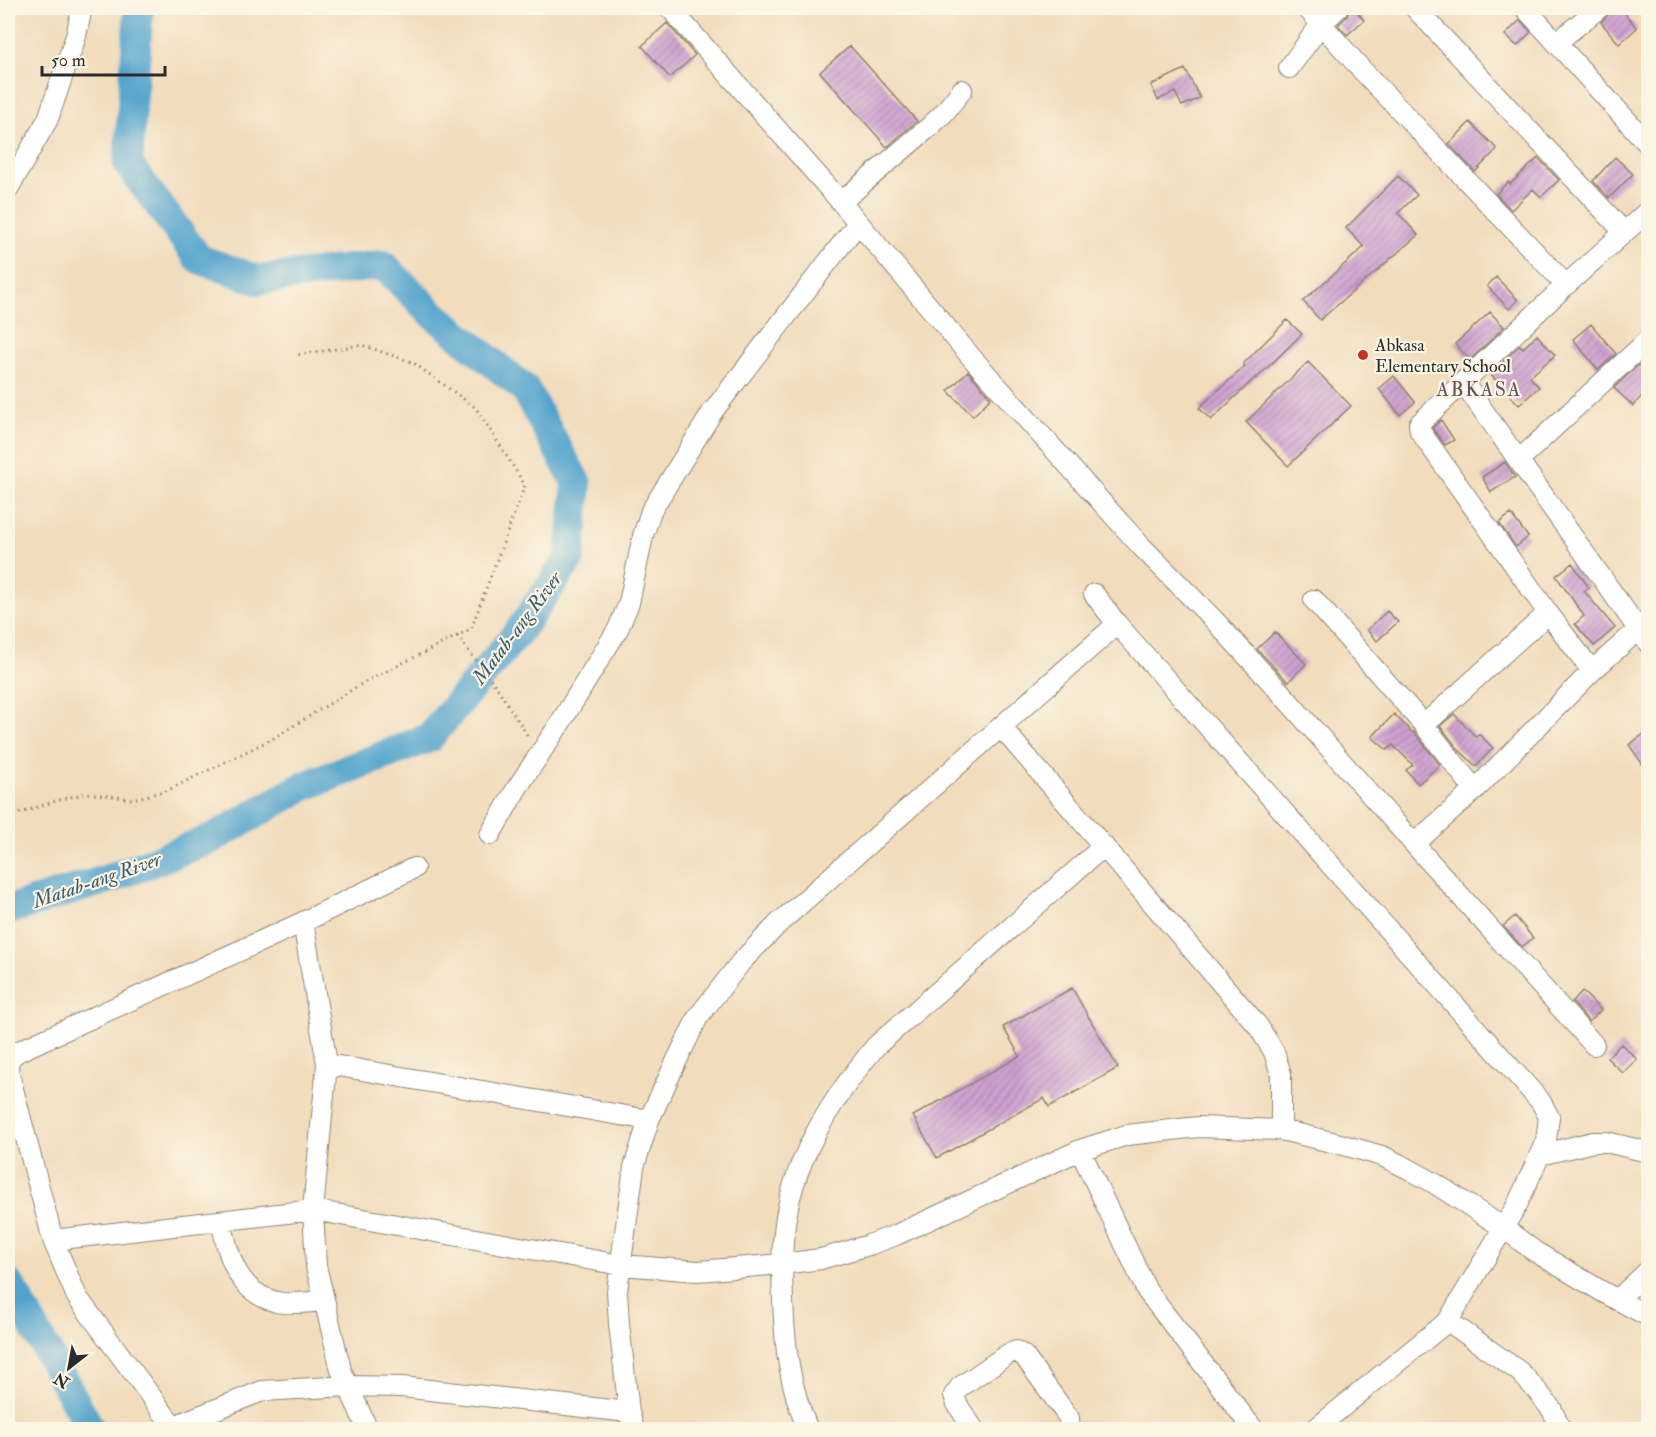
<svg xmlns="http://www.w3.org/2000/svg" width="1656" height="1437" font-family="'IM FELL Double Pica',serif">
	<style>
		.lines { fill: none; stroke-linecap: round; stroke-linejoin: round }
		.river { stroke: #51a3cc; stroke-width: 30 }
		.building { fill: url(#building-hatch) }
		.minor-casing { stroke: #8e8473; stroke-width: 22 }
		.path { stroke: #8e8473; stroke-width: 3; stroke-dasharray: 1.5 4.5; stroke-linecap: butt }
		.minor { stroke: #fff; stroke-width: 20 }
		.poi-dot { fill: #c8321e; stroke: #fcf5e5; stroke-width: 2 }
		.labels { text-anchor: middle; dominant-baseline: central; stroke-width: 4.5; stroke-linejoin: round; paint-order: stroke }
		.poi-label { font-size: 18px; fill: #2b2b2b; stroke: #fcf5e5; text-anchor: start }
		.neighbourhood-label { font-size: 20px; letter-spacing: 1.5px; fill: #645465; stroke: #fcf5e5 }
		.water-label { font-size: 20px; font-style: italic; fill: #3a5b6b; stroke: #fcf5e5 }
	</style>
	<defs>
		<pattern id="building-hatch" width="6" height="6" patternUnits="userSpaceOnUse" patternTransform="scale(1.5)"><rect width="6" height="6" fill="#cea0d0"/><path d="M-1 1l2-2M0 6l6-6M5 7l2-2" fill="none" stroke="#a783a9"/></pattern>
	</defs>
	<rect width="100%" height="100%" fill="#fcf5e5"/>
	<filter id="ink" filterUnits="userSpaceOnUse"><feTurbulence type="fractalNoise" baseFrequency=".0167" numOctaves="2"/><feDisplacementMap in="SourceGraphic" scale="12" xChannelSelector="R" yChannelSelector="G"/><feConvolveMatrix kernelMatrix="1 2 1 2 8 2 1 2 1" color-interpolation-filters="sRGB"/></filter>
	<filter id="wash" filterUnits="userSpaceOnUse"><feTurbulence type="fractalNoise" baseFrequency=".008" numOctaves="4" result="noise"/><feDisplacementMap in="SourceGraphic" scale="24" xChannelSelector="R" yChannelSelector="G"/><feGaussianBlur stdDeviation="1.35" result="paint"/><feColorMatrix in="noise" values="0 0 0 0 0 0 0 0 0 0 0 0 0 0 0 0 0 1.4 0 .05"/><feComposite in="paint" operator="in"/></filter>
	<g filter="url(#wash)">
		<rect width="100%" height="100%" fill="#f1dcbb"/>
		<g class="lines">
			<path class="river" d="M 8,910 L 114,877 L 213,838 L 302,787 L 429,738 L 519,631 L 570,558 L 577,484 L 525,389 L 434,315 L 383,265 L 258,280 L 199,259 L 128,164 L 139,8
				M 8,1283 L 12,1288 L 91,1430"/>
		</g>
		<g id="blocks">
			<path class="building" d="M 1350,8 L 1354,8 L 1364,20 L 1347,35 L 1338,25 L 1347,16 Z
				M 1611,8 L 1620,8 L 1637,28 L 1619,44 L 1601,22 L 1610,13 Z
				M 1520,20 L 1531,32 L 1517,46 L 1505,35 Z
				M 667,23 L 695,55 L 670,78 L 642,46 Z
				M 850,46 L 917,121 L 887,147 L 820,72 Z
				M 1185,69 L 1200,98 L 1182,106 L 1175,92 L 1158,100 L 1151,85 Z
				M 1470,122 L 1497,149 L 1475,172 L 1449,144 Z
				M 1615,157 L 1633,174 L 1609,198 L 1593,181 Z
				M 1538,158 L 1559,180 L 1541,197 L 1533,189 L 1511,210 L 1496,194 L 1508,182 L 1510,184 Z
				M 1398,176 L 1417,195 L 1398,213 L 1418,235 L 1320,320 L 1303,301 L 1364,247 L 1346,228 Z
				M 1496,277 L 1518,300 L 1509,309 L 1487,286 Z
				M 1490,312 L 1504,327 L 1470,360 L 1455,344 Z
				M 1287,320 L 1302,334 L 1257,378 L 1256,377 L 1211,420 L 1199,408 L 1245,366 L 1243,364 Z
				M 1591,324 L 1616,354 L 1598,370 L 1573,339 Z
				M 1537,335 L 1555,355 L 1530,377 L 1539,387 L 1519,405 L 1490,374 L 1520,345 L 1523,348 Z
				M 1308,362 L 1351,406 L 1288,466 L 1246,422 Z
				M 1638,365 L 1648,374 L 1648,389 L 1633,406 L 1614,388 Z
				M 968,371 L 991,398 L 973,416 L 948,391 Z
				M 1394,376 L 1415,402 L 1400,415 L 1379,389 Z
				M 1441,420 L 1454,440 L 1445,445 L 1432,428 Z
				M 1505,462 L 1515,477 L 1491,492 L 1482,477 Z
				M 1511,514 L 1528,537 L 1516,547 L 1499,523 Z
				M 1572,563 L 1589,588 L 1584,591 L 1615,628 L 1594,646 L 1575,624 L 1584,616 L 1556,576 Z
				M 1387,611 L 1398,622 L 1377,641 L 1367,630 Z
				M 1275,632 L 1306,664 L 1288,682 L 1257,649 Z
				M 1394,714 L 1413,733 L 1414,732 L 1440,765 L 1418,784 L 1406,770 L 1413,765 L 1393,745 L 1387,750 L 1372,737 Z
				M 1454,714 L 1476,737 L 1479,734 L 1493,748 L 1476,766 L 1459,750 L 1440,726 Z
				M 1648,731 L 1648,772 L 1629,745 Z
				M 1515,916 L 1533,938 L 1522,947 L 1503,926 Z
				M 1072,988 L 1118,1068 L 1049,1107 L 1044,1098 L 937,1158 L 913,1116 L 1020,1056 L 1003,1027 Z
				M 1582,991 L 1601,1010 L 1589,1022 L 1572,1002 Z
				M 1621,1044 L 1637,1059 L 1623,1073 L 1607,1058 Z"/>
		</g>
	</g>
	<g filter="url(#ink)">
		<use href="#blocks" fill-opacity="0" stroke="#8e8473" stroke-width="1.5"/>
		<g class="lines">
			<g class="minor-casing">
				<path id="minor" d="M 670,8 L 841,202 L 972,358 L 1140,545 L 1213,619 L 1282,694 L 1414,844 L 1594,1045
					M 1307,8 L 1362,70 L 1566,285
					M 1415,8 L 1624,232
					M 1525,8 L 1648,144
					M 1557,42 L 1599,8
					M 1289,68 L 1321,24 L 1338,8
					M 8,189 L 48,119 L 76,36 L 82,8
					M 841,202 L 928,128 L 943,114 L 962,90
					M 1463,382 L 1648,643
					M 1519,460 L 1648,340
					M 1094,594 L 1117,624 L 1541,1102 L 1549,1117 L 1546,1141 L 1517,1205 L 1448,1321 L 1314,1430
					M 1314,600 L 1424,725 L 1475,790
					M 1592,671 L 1548,613 L 1420,431 L 1419,424 L 1566,285 L 1648,211
					M 1424,725 L 1548,613
					M 1001,727 L 1258,1026 L 1274,1052 L 1281,1074 L 1281,1130
					M 490,835 L 517,788 L 559,725 L 618,629 L 629,603 L 643,536 L 651,511 L 713,411 L 858,223
					M 1414,844 L 1475,790 L 1592,671 L 1648,621
					M 303,922 L 414,868
					M 327,1064 L 649,1120
					M 1080,1150 L 1147,1291 L 1254,1430
					M 1540,1155 L 1593,1142 L 1606,1142 L 1648,1152
					M 221,1221 C 229,1256 236,1292 277,1302 C 288,1305 312,1302 324,1301
					M 53,1240 L 8,1070 L 9,1058 L 19,1051 L 303,922 L 327,1064 L 313,1210 L 316,1266 L 341,1370 L 368,1430
					M 1617,1300 L 1648,1271
					M 1448,1321 L 1520,1372 L 1538,1392 L 1552,1410 L 1561,1430
					M 174,1426 L 262,1391 L 348,1386 L 402,1387 L 629,1412
					M 176,1430 L 77,1297 L 53,1240 L 313,1210 L 621,1265 L 698,1271 L 782,1264 L 821,1259 L 869,1245 L 896,1235 L 1080,1150 L 1127,1135 L 1198,1127 L 1281,1130 L 1340,1144 L 1382,1156 L 1407,1168 L 1434,1183 L 1504,1228 L 1534,1251 L 1603,1292 L 1648,1316
					M 634,1430 L 629,1412 L 619,1324 L 617,1291 L 634,1167 L 649,1120 L 676,1062 L 698,1017 L 741,962 L 779,923 L 1117,624
					M 808,1430 C 789,1384 785,1349 783,1300 C 782,1277 781,1254 784,1232 C 791,1161 832,1099 876,1046 L 1104,846
					M 974,1430 L 957,1404 L 954,1395 L 960,1387 L 1008,1354 L 1016,1351 L 1024,1356 L 1069,1418 L 1070,1430"/>
			</g>
			<path class="path" d="M 457,636 L 498,689 L 529,738
				M 8,817 L 18,814 L 55,801 L 87,793 L 132,799 L 166,791 L 272,739 L 363,683 L 471,629 L 525,485 L 476,408 L 412,362 L 362,345 L 297,355"/>
			<use href="#minor" class="minor"/>
		</g>
	</g>
	<circle class="poi-dot" cx="1363" cy="355" r="6"/>
	<g class="labels">
		<g class="poi-label">
			<text x="1375" y="345">Abkasa<tspan x="1375" dy="21">Elementary School</tspan></text>
		</g>
		<g class="neighbourhood-label">
			<text x="1479" y="389">ABKASA</text>
		</g>
		<g class="water-label">
			<text transform="translate(517 628) rotate(-53)">Matab-ang River</text>
			<text transform="translate(97 880) rotate(-19)">Matab-ang River</text>
		</g>
	</g>
	<rect width="1656" height="1437" fill="none" stroke="#fcf5e5" stroke-width="30"/>
	<g transform="translate(69 1368) rotate(211)" stroke="#fcf5e5" stroke-width="4.5" paint-order="stroke">
	<path d="M0-4.5L10 22L0 15L-10 22Z" fill="#2b2b2b"/>
	<text y="-9" font-size="16" font-weight="bold" text-anchor="middle" fill="#2b2b2b">N</text>
	</g>
	<path d="M42 66v9h123v-9" fill="none" stroke="#2b2b2b" stroke-width="3"/>
	<text x="51" y="66" font-size="18" fill="#2b2b2b" stroke="#fcf5e5" stroke-width="4.5" paint-order="stroke">50 m</text>
</svg>
